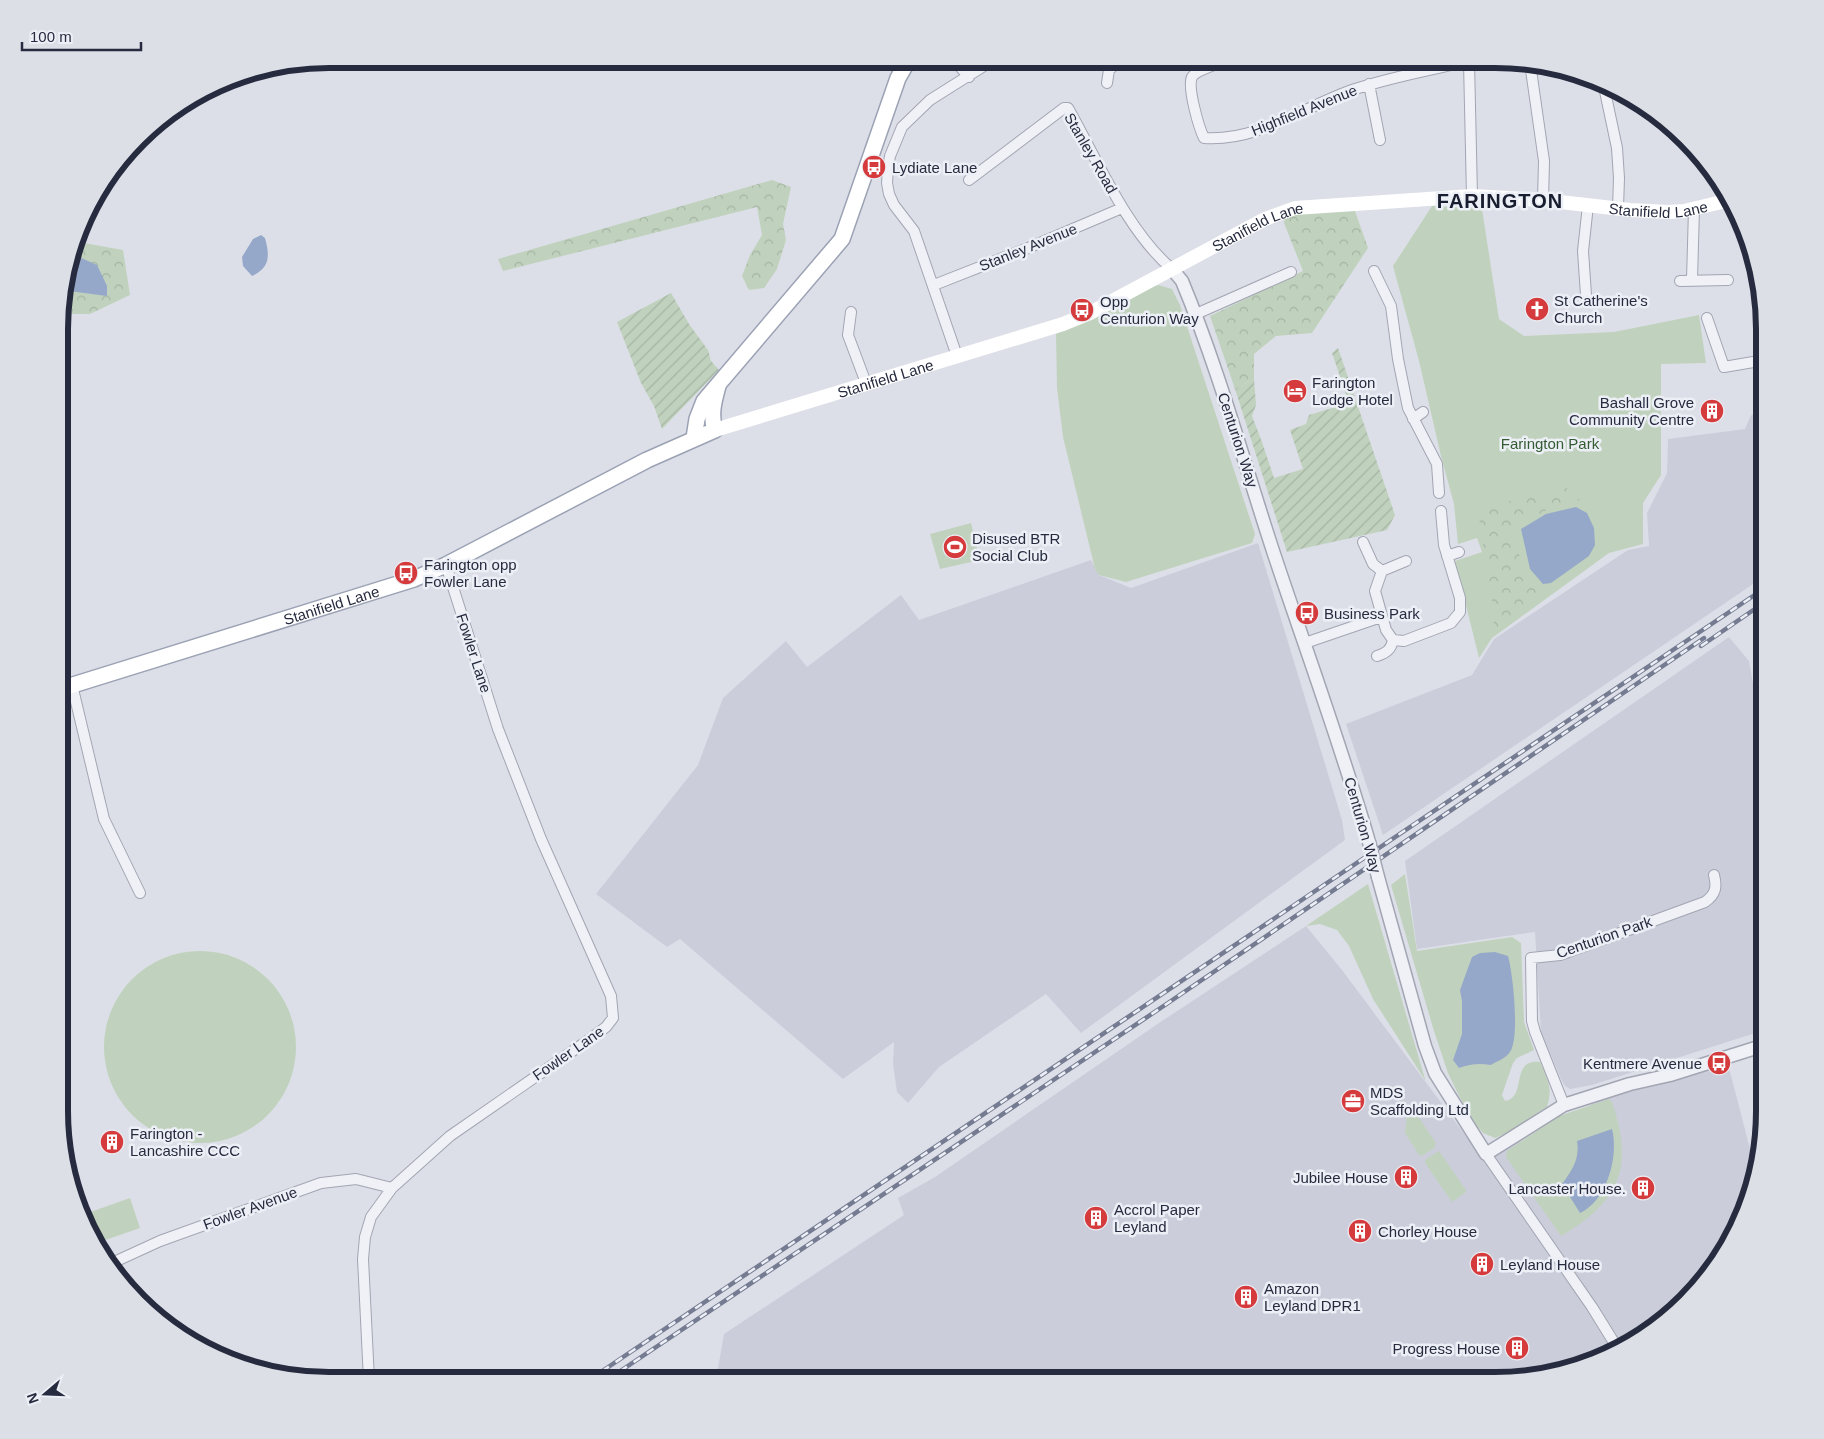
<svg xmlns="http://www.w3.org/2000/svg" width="1824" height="1439" font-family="Arial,sans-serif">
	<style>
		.built { fill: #cbceda }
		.green { fill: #c0d2bd }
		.forest { fill: url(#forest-crowns) }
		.garden { fill: url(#garden-furrows) }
		.water { fill: #95a8ca }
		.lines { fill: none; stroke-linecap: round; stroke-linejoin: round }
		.minor-casing { stroke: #a2a5b2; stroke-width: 12 }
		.tertiary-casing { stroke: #a2a5b2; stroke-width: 15 }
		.primary-casing { stroke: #9ba2b4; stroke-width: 18 }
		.minor { stroke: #f0f1f6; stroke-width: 10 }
		.tertiary { stroke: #f0f1f6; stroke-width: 12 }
		.secondary { stroke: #fff; stroke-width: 14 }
		.primary { stroke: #fff; stroke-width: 15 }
		.rail-casing { stroke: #757c92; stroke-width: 4.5 }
		.rail { stroke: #eceff5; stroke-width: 2.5; stroke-dasharray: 8; stroke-linecap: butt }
		.tertiary-bridge-casing { stroke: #a2a5b2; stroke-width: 15; stroke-linecap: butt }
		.tertiary-bridge { stroke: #f0f1f6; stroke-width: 12 }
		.labels { text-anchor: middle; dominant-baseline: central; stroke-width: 5; stroke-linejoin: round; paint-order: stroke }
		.street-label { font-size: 15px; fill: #262b3f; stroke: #eceff5 }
		.poi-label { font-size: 15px; fill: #262b3f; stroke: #eceff5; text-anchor: start }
		.park-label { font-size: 15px; fill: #345b32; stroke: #eceff5 }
		.district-label { font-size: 20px; font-weight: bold; letter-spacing: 1px; fill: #181d2f; stroke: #eceff5 }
		.rim { fill: none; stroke: #262b3f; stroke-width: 6 }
	</style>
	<defs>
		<pattern id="forest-crowns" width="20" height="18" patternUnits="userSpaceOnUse" patternTransform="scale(1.25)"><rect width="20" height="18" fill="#c0d2bd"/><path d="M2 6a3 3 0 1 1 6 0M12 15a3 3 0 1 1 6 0" fill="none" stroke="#a5b4a4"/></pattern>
		<pattern id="garden-furrows" width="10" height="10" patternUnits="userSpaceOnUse" patternTransform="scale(1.25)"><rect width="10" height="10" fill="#c0d2bd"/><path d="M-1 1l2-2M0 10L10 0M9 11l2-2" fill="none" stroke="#a5b4a4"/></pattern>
	</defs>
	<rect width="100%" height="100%" fill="#dddfe8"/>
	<path class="built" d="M 1765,411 L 1765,576 L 1383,835 L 1346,724 L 1472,675 L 1494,639 L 1628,550 L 1649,546 L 1647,513 L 1667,473 L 1668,439 L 1745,429 L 1751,415 Z
		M 1258,543 L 1342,820 L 1345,840 L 1081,1033 L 1046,994 L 939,1067 L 908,1103 L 897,1092 L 893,1064 L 894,1042 L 843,1079 L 680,939 L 667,947 L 596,894 L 698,765 L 723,698 L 786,641 L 807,667 L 901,595 L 919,620 L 1091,560 L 1099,575 L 1131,588 Z
		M 1729,637 L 1749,661 L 1765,750 L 1765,1030 L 1592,1085 L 1570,1089 L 1565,1086 L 1561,1079 L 1541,1032 L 1535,932 L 1417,949 L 1405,861 Z
		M 1306,926 L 1342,970 L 1484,1160 L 1601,1100 L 1728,1064 L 1755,1168 L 1745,1214 L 1698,1289 L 1646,1335 L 1599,1360 L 1496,1380 L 700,1380 L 718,1368 L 724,1334 L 904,1215 L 898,1198 L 935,1177 L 1159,1023 Z"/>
	<path class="green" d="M 1432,206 L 1482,209 L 1499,319 L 1524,336 L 1614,332 L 1699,315 L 1706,363 L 1661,364 L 1661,475 L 1643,503 L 1643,544 L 1609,553 L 1492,638 L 1479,658 L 1455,561 L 1482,552 L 1477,538 L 1458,544 L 1454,504 L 1441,456 L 1419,361 L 1393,266 Z
		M 1158,285 L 1172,289 L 1180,305 L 1255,534 L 1252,543 L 1126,582 L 1099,575 L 1095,569 L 1063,437 L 1057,388 L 1056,334 L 1149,287 Z
		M 971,523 L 980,560 L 940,569 L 930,534 Z
		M 1405,874 L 1417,951 L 1512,937 L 1521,943 L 1524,1022 L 1534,1050 L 1517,1058 L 1513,1063 L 1502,1095 L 1505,1101 C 1528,1097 1509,1059 1540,1062 C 1548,1080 1553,1088 1547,1107 C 1529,1117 1514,1131 1495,1138 L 1483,1133 L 1476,1125 L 1459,1096 L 1448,1073 L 1434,1031 L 1391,885 Z
		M 1368,884 L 1425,1079 L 1425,1080 L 1373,999 L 1349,946 L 1337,930 L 1320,924 L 1306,926 Z
		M104 1047a96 96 0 1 1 192 0a96 96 0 1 1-192 0Z
		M 59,1087 C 71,1112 72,1125 66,1152 L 59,1129 Z
		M 1609,1099 L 1612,1102 C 1634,1168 1620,1201 1561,1236 L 1506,1157 L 1507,1151 L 1559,1116 Z
		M 1410,1105 L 1436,1143 L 1434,1148 L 1422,1156 L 1419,1155 L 1405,1133 L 1407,1115 L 1403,1110 Z
		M 1439,1151 L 1466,1190 L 1466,1192 L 1452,1202 L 1425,1163 L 1426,1159 Z
		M 130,1198 L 140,1228 L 97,1243 L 86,1230 L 82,1215 Z"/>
	<path class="forest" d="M 772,180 L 791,187 L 783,224 L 786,240 L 777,269 L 764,288 L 749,290 L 742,276 L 750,255 L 762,235 L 757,207 L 503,271 L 498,259 Z
		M 1355,211 L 1368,248 L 1312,333 L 1276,336 L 1254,354 L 1254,379 L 1235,389 L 1210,316 L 1303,271 L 1284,223 L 1285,214 Z
		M 79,240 L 84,243 L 123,250 L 130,295 L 90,314 L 63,314 L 61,312 L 61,293 Z
		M 1567,488 L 1580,500 L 1553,506 L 1513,530 L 1524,573 L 1540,592 L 1552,591 L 1491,631 L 1495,619 L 1479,517 L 1475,507 L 1501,503 Z"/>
	<path class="garden" d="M 671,293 L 689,324 L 708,350 L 711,361 L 719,370 L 662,429 L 654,406 L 641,383 L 617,322 Z
		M 1338,348 L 1395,515 L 1387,530 L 1287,552 L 1235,389 L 1254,379 L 1256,405 L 1252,416 L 1262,442 L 1274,478 L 1303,469 L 1290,430 L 1306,424 L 1309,415 L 1349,403 L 1332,353 Z"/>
	<path class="water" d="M 261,235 L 265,238 C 270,256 270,268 252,276 L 243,266 L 242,257 L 253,239 Z
		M 79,257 L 97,265 L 107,286 L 107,296 L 69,291 L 71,277 Z
		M 1576,507 L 1587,513 L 1594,528 L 1595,545 L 1589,556 L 1551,583 L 1543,584 L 1530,569 L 1521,529 L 1546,514 Z
		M 1495,952 L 1508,956 C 1513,973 1520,1038 1510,1052 C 1505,1059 1497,1061 1491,1065 C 1479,1063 1470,1064 1459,1068 L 1453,1060 L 1462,1034 L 1462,1001 L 1460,990 L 1472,957 L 1480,953 Z
		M 1612,1129 C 1619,1156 1607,1201 1580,1213 L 1562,1184 C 1572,1170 1580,1159 1577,1141 Z"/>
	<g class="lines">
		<g class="minor-casing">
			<path id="minor" d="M 953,59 L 969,77
				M 1231,59 C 1223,62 1196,70 1192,77 C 1187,87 1199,128 1204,138 C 1257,142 1304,107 1352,90 C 1393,76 1436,69 1478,59
				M 1469,62 L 1472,196
				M 1530,63 L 1544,161 L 1543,200
				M 1603,82 L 1617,148 L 1619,178 L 1618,208
				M 1107,83 L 1109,70 L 1119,61
				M 1369,84 L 1380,140
				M 969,180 L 1064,108 L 1068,108 C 1097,159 1127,231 1172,269
				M 1374,271 L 1391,306 L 1398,359 L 1408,408 L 1437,464 L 1439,493
				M 1692,280 L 1694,209
				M 1680,281 L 1728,280
				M 934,285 L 1028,248 L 1122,208
				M 1586,295 L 1583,251 L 1588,205
				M 851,312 L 848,335 L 866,383
				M 1196,314 L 1291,272
				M 1707,318 L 1724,367 L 1765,360
				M 957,356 L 914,231 L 894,205 L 889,194 L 887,183 L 888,168 L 890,156 L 902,127 L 930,100 L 995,59
				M 1413,419 L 1423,412
				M 1363,542 L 1373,564 L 1382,571
				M 1447,556 L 1459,552
				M 1406,561 L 1382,571 L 1375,591 L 1386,630 L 1393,640 L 1404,641 L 1451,623 L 1460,612 L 1460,598 L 1444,545 L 1441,511
				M 1305,643 L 1381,617
				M 1377,656 C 1386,653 1391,650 1393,640
				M 72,685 L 104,819 L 140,893
				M 1765,735 L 1759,690 L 1760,672 L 1765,653
				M 1564,1105 L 1535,1032 L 1532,1021 L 1531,958 L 1560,955 L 1705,902 C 1716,894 1717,887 1714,875
				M 1486,1154 L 1592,1307 L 1618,1349
				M 112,1263 L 160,1241 L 321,1183 L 356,1179 L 392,1188
				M 369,1380 L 363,1259 L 365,1237 L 371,1217 L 392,1188 L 450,1136 L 590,1039 L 606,1027 L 613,1018 L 611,996 L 541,839 L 498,729 L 446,565"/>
		</g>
		<g class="tertiary-casing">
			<path id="tertiary" d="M 1172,269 L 1182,281 C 1219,370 1244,463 1274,554 C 1306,650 1341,745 1369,842
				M 1378,877 L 1425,1046 L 1435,1073 L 1486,1154 L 1564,1105 L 1630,1084 L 1670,1075 L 1765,1045"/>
		</g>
		<g class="primary-casing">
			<g id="primary">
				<path d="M 694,438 L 697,419 L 704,401 L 842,239 L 898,78 L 909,59"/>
				<path id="s2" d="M 60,689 L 414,579 L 446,565 L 647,460 L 715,430 C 710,414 714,401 718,386"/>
			</g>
		</g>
		<use href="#minor" class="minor"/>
		<use href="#tertiary" class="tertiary"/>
		<path class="secondary" id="s1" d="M 715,430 L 1063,324 L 1090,313 L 1265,219 L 1295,208 L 1472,196 L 1543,200 L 1630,210 L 1668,212 L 1684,211 L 1730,200"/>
		<use href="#primary" class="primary"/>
		<g class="rail-casing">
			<path id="rail" d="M 1701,646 L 1765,602
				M 589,1380 L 1765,588
				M 607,1380 L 1168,1003 L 1704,638"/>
		</g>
		<use href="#rail" class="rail"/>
		<g class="tertiary-bridge-casing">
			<path id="tertiary-bridge" d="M 1369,842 L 1378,877"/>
		</g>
		<use href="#tertiary-bridge" class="tertiary-bridge"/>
	</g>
	<defs>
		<g id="bus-disc" transform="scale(1.25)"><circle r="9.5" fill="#d53a3c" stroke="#eceff5"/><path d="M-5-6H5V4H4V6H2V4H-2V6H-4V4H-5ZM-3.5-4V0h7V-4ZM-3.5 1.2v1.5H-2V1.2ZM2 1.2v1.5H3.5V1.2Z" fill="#fff"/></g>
		<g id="church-disc" transform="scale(1.25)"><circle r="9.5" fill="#d53a3c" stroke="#eceff5"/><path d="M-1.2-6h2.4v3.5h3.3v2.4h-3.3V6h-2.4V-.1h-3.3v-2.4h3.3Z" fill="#fff"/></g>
		<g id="hotel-disc" transform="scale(1.25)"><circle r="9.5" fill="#d53a3c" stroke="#eceff5"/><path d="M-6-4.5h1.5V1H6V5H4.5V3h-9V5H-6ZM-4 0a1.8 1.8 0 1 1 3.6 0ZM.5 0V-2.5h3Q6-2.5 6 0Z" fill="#fff"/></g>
		<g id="building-disc" transform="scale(1.25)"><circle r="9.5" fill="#d53a3c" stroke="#eceff5"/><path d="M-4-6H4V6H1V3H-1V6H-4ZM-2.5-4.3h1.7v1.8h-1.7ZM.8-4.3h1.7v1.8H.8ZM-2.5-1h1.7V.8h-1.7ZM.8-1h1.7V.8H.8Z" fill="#fff"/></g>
		<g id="stadium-disc" transform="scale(1.25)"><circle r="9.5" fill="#d53a3c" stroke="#eceff5"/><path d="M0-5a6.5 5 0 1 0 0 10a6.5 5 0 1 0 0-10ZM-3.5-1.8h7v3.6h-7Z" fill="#fff"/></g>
		<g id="office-disc" transform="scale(1.25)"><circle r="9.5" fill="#d53a3c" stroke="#eceff5"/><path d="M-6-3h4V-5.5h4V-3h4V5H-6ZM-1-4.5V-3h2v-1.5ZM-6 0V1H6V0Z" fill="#fff"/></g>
	</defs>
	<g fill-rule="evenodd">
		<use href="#bus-disc" x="874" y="167"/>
		<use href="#church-disc" x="1537" y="309"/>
		<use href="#bus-disc" x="1082" y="310"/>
		<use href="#hotel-disc" x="1295" y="391"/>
		<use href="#building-disc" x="1712" y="411"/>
		<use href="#stadium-disc" x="955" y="547"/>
		<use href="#bus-disc" x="406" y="573"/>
		<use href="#bus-disc" x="1307" y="613"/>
		<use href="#bus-disc" x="1719" y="1063"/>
		<use href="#office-disc" x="1353" y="1101"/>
		<use href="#building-disc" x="112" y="1142"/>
		<use href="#building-disc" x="1406" y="1177"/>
		<use href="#building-disc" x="1643" y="1188"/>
		<use href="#building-disc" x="1096" y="1218"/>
		<use href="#building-disc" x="1360" y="1231"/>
		<use href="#building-disc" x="1482" y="1264"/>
		<use href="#building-disc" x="1246" y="1297"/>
		<use href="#building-disc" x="1517" y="1348"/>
	</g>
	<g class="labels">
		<g class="street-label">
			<text transform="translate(1304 110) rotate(-22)">Highfield Avenue</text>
			<text transform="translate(1091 153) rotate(60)">Stanley Road</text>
			<text stroke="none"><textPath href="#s1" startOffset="988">Stanifield Lane</textPath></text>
			<text stroke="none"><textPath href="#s1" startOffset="582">Stanifield Lane</textPath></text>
			<text transform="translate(1028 247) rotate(-22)">Stanley Avenue</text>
			<text stroke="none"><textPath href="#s1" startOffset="178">Stanifield Lane</textPath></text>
			<text transform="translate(1238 440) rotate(72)">Centurion Way</text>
			<text stroke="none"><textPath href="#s2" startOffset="284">Stanifield Lane</textPath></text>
			<text transform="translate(474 653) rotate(72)">Fowler Lane</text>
			<text transform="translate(1363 825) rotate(74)">Centurion Way</text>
			<text transform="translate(1604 937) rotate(-19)">Centurion Park</text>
			<text transform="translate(568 1053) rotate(-35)">Fowler Lane</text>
			<text transform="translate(250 1208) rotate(-20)">Fowler Avenue</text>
		</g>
		<g class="poi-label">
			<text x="892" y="167">Lydiate Lane</text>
			<text x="1554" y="300">St Catherine's<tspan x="1554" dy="17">Church</tspan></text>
			<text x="1100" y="301">Opp<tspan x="1100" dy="17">Centurion Way</tspan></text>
			<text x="1312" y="382">Farington<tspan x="1312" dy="17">Lodge Hotel</tspan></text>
			<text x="1694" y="402" text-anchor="end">Bashall Grove<tspan x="1694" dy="17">Community Centre</tspan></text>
			<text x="972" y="538">Disused BTR<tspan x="972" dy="17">Social Club</tspan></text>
			<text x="424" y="564">Farington opp<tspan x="424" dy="17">Fowler Lane</tspan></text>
			<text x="1324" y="613">Business Park</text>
			<text x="1702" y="1063" text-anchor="end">Kentmere Avenue</text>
			<text x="1370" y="1092">MDS<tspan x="1370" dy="17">Scaffolding Ltd</tspan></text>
			<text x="130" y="1133">Farington -<tspan x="130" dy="17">Lancashire CCC</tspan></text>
			<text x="1388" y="1177" text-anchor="end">Jubilee House</text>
			<text x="1626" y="1188" text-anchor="end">Lancaster House.</text>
			<text x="1114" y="1209">Accrol Paper<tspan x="1114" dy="17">Leyland</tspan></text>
			<text x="1378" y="1231">Chorley House</text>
			<text x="1500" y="1264">Leyland House</text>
			<text x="1264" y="1288">Amazon<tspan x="1264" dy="17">Leyland DPR1</tspan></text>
			<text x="1500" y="1348" text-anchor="end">Progress House</text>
		</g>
		<g class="park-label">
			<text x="1550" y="443">Farington Park</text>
		</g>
		<g class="district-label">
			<text x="1500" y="201">FARINGTON</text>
		</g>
	</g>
	<path d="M0 0H1824V1439H0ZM329 68H1495A261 261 0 0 1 1756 329V1111A261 261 0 0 1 1495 1372H329A261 261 0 0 1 68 1111V329A261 261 0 0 1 329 68Z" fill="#dcdfe6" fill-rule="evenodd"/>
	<path class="rim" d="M329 68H1495A261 261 0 0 1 1756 329V1111A261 261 0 0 1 1495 1372H329A261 261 0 0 1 68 1111V329A261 261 0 0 1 329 68Z"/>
	<g transform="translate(45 1394) rotate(251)" stroke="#eceff5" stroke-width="4" paint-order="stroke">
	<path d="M0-4L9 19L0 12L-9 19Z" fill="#262b3f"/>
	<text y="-8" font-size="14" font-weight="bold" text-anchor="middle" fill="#262b3f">N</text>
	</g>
	<path d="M22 42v8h119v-8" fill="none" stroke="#262b3f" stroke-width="2.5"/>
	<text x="30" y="42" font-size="15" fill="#262b3f" stroke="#eceff5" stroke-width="4" paint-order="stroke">100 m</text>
</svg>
